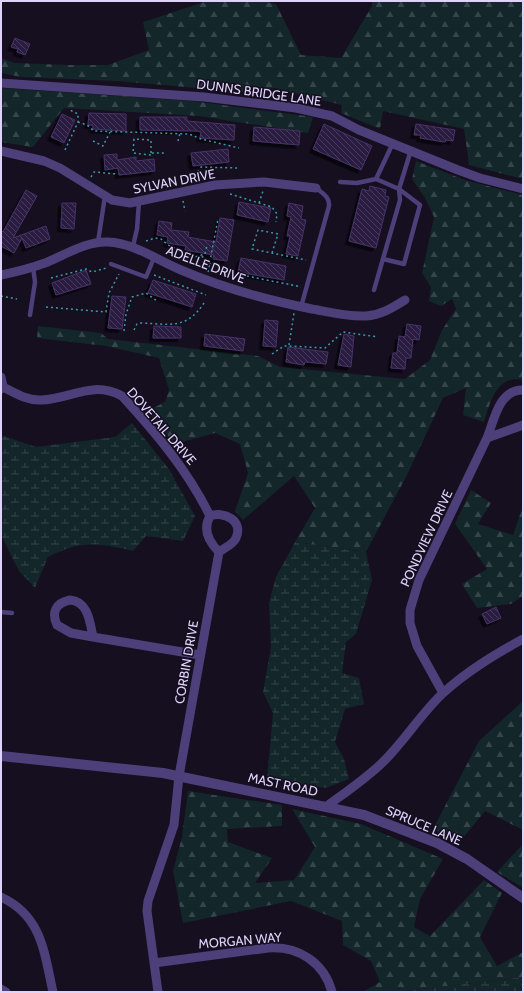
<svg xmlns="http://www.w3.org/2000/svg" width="524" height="993" font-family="Cabin,sans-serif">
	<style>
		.forest { fill: url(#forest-firs) }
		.wetland { fill: url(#wetland-marsh) }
		.building { fill: url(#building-back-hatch); stroke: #473268; filter: url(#shadow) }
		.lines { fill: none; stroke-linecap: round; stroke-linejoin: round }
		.path { stroke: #3b98a7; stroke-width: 1.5; stroke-dasharray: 2 3; stroke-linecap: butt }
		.service { stroke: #4d3f7a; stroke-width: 4.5 }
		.minor { stroke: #4d3f7a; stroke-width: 9 }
		.tertiary { stroke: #4d3f7a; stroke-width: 10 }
		.labels { text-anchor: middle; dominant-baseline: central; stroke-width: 3; stroke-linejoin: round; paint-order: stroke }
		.street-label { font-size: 13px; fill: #dfd3fa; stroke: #150f20 }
	</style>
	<defs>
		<pattern id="forest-firs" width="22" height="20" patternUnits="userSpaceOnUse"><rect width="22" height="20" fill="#132629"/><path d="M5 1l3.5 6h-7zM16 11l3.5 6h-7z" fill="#354549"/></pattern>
		<pattern id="wetland-marsh" width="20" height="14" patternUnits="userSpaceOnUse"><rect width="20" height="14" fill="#132629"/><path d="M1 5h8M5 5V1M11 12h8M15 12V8" fill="none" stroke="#354549"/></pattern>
		<pattern id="building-back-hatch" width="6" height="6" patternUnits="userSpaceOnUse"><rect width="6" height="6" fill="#2b1d3f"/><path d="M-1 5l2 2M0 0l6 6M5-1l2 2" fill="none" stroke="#493d5c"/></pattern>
		<filter id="shadow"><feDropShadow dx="-3.5" dy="3.5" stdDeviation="0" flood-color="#0009"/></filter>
	</defs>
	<rect width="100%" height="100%" fill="#150f20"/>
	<path class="forest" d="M 207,1 L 261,1 L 276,4 L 301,55 L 341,58 L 372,6 L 372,1 L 523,1 L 523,179 L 469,165 L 464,129 L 383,111 L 380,129 L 341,113 L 342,105 L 274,88 L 257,93 L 116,81 L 21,77 L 1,73 L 1,58 L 15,63 L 70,65 L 108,65 L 149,50 L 143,22 Z
		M 1,88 L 192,101 L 313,117 L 308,133 L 199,116 L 64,108 L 33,147 L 1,142 Z
		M 416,161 L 465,180 L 523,195 L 523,380 C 497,374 490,403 484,422 L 463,415 L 466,388 L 443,398 L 406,477 L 366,552 L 295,542 L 315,508 L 294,476 L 243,520 L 235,511 L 248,473 L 240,444 L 215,433 L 175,444 L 147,411 L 165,402 L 169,390 L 159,358 L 106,346 L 37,338 L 38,326 L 101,333 L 108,339 L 258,356 L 280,367 L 405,379 L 430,360 L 442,330 L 456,309 L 452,299 L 441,306 L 429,301 L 431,287 L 422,273 L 434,217 L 425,198 L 412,179 Z
		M 471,490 L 491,503 L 478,524 L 513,535 L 523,506 L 523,596 L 511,604 L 477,608 L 462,584 L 487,569 L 455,524 Z
		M 523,701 L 523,830 L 485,811 L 458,844 L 433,829 L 479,741 Z
		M 188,791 L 282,805 L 282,826 L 227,829 L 228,842 L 272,858 L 255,883 L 294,880 L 315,847 L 292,809 L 361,824 L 443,859 L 420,899 L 414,927 L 430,936 L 484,880 L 502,893 L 480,937 L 497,966 L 523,952 L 523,977 L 397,992 L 362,992 L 380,982 L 371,961 L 343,945 L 342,921 L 291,901 L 183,923 L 173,871 L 182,837 Z
		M 523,844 L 523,888 L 497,872 Z"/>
	<path class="wetland" d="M 132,423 L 169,469 L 195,516 L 183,541 L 146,536 L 133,551 C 97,543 82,540 48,557 L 35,588 L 19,571 L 1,535 L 1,435 L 36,447 L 115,437 Z
		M 295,542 L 366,552 L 372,580 L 356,634 L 346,642 L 342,673 L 359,678 L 364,704 L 345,709 L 335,742 L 344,759 L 349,779 L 326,788 L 267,779 L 273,713 L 263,692 L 271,647 L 269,603 L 276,577 Z
		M 523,977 L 523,992 L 397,992 Z"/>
	<path class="building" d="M 15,38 L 30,44 L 25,55 L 17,52 L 18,49 L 11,47 Z
		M 89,113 L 126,114 L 126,131 L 93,129 L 93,125 L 88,125 Z
		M 62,114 L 75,120 L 64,143 L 51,137 Z
		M 140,117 L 187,117 L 187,121 L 235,125 L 234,140 L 200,138 L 201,132 L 197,131 L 140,130 Z
		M 324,124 L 372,146 L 361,170 L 313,149 Z
		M 416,124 L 455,130 L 453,141 L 446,140 L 445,142 L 420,138 L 421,135 L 414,135 Z
		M 254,127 L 300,131 L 299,145 L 253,141 Z
		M 228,149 L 229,162 L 193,166 L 191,153 Z
		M 117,154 L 117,160 L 136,157 L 136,161 L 154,159 L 155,171 L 119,175 L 118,168 L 105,170 L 104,155 Z
		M 370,186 L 386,190 L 385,196 L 389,197 L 376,248 L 349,241 L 362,189 L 369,191 Z
		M 26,190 L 37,196 L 13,238 L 46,226 L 50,239 L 26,248 L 22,238 L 14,253 L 1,246 L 1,230 L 3,232 Z
		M 239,202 L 271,208 L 268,222 L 237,215 Z
		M 62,203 L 76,203 L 74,229 L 61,228 Z
		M 289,203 L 303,206 L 301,219 L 306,220 L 298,256 L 286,254 L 290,236 L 287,236 L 291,217 L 287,216 Z
		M 220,218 L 234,220 L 227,261 L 213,259 L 214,255 L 185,250 L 186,246 L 167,243 L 168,237 L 157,235 L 159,221 L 172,223 L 171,230 L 189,232 L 188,237 L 216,242 Z
		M 241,258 L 286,266 L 284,280 L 238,272 Z
		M 86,270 L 91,284 L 56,295 L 52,283 Z
		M 153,280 L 196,294 L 192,307 L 148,293 Z
		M 112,296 L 126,297 L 122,329 L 108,328 Z
		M 265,320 L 278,321 L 276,347 L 263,346 Z
		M 407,324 L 421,326 L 419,340 L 413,339 L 411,358 L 406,358 L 405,369 L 391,368 L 393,353 L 397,353 L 399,336 L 405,337 Z
		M 154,326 L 181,327 L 181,338 L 153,338 Z
		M 205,334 L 245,339 L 243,351 L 204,346 Z
		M 344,334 L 354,336 L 351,367 L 338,365 Z
		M 288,347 L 328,352 L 326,364 L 305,362 L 304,365 L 286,362 Z
		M 496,607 L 501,618 L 487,624 L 482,614 Z"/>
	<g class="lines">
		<path class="path" d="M 78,122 L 87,125 L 94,131 L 189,134 L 201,139 L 239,148
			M 93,141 L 103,146 L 110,132
			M 178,141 L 180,133
			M 65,150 L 78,122 L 78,114 L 70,110
			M 151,153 L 151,140 L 134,139 L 133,153 L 151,155 L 151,153 L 164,153
			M 91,177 L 94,172 L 117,174
			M 192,180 L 201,167 L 237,168
			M 230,194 L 272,207 L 277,214 L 276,222
			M 183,201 L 185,211
			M 259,203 L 263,191
			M 146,241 L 155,238 L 161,239 L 168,245 L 195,257 L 205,254 L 207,246
			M 272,253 L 278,234 L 258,230 L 252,249 L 306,260
			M 202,256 C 214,274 278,281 301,287
			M 208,272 L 218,219
			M 154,275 L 206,295
			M 51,278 L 86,269 L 92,272 L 106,268
			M 1,296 L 17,299
			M 46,307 L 106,312 L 109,293 L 119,274
			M 134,330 L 137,324 L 141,323 C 170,324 186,330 204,303
			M 124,331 L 126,314 L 132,297 L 146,293 L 157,301
			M 289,345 L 294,313
			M 272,354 L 284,346 L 289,346 L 325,348 L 343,332 L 378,337"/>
		<path class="service" d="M 340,182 L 357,183 L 376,179
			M 98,242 L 105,196
			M 133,246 L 137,229 L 139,202
			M 383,259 L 404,264 L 420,205 L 399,189 L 376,179 L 393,143
			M 111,264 L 146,277 L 154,258
			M 374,290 L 400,200 L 399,189 L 411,150
			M 301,307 L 329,206 C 330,197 322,193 316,188
			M 30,315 L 35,282 L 33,267
			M 1,612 L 12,613"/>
		<path class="minor" d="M 1,83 L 204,97 L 296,108 L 332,116 L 359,130 L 458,170 L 480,178 L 523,189
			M 1,151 L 44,161 L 60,168 L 112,200 L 130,203 L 215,185 L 264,182 L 316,188
			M 1,275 C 16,272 31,268 45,263 C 65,255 86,241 108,242 C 134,243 157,260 181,270 C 223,288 267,300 312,309 C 329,312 348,317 366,316 C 381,315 392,308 405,300
			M 1,377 L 3,387 L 1,389
			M 3,387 C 15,393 27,401 41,400 C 71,399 92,380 122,396 C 156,433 188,471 210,516
			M 523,390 C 499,389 494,421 487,438 L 523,425
			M 70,600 C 88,601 90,622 93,637 L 71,633 L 57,625 C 51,612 56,603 70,600 Z
			M 93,637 L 200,655
			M 443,693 L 417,646 L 410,623 L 410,610 L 419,580 L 487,438
			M 327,806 C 346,792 367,778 384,761 C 405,740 421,714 442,694 C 467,671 494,655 523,639
			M 1,897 C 42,916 44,952 53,992
			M 154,963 L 268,948 C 298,946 324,962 332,992
			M 1,989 L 6,992
			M 158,992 L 147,911 L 148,901 L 174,825 L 179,776 L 219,552 C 209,542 202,530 210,516 C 223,511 244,520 236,538 C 233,545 224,548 219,552"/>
		<path class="tertiary" d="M 1,756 L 163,773 L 364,815 L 437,843 L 467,859 L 523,898"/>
	</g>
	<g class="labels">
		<g class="street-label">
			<text transform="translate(259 92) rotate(8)">DUNNS BRIDGE LANE</text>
			<text transform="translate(174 181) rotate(-11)">SYLVAN DRIVE</text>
			<text transform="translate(206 264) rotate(21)">ADELLE DRIVE</text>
			<text transform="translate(162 426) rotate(49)">DOVETAIL DRIVE</text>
			<text transform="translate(426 538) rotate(-65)">PONDVIEW DRIVE</text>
			<text transform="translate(186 662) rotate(-80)">CORBIN DRIVE</text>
			<text transform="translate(283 784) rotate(12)">MAST ROAD</text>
			<text transform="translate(424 825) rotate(23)">SPRUCE LANE</text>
			<text transform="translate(240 940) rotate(-5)">MORGAN WAY</text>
		</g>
	</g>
	<rect width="524" height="993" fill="none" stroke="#dfd3fa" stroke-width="4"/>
</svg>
